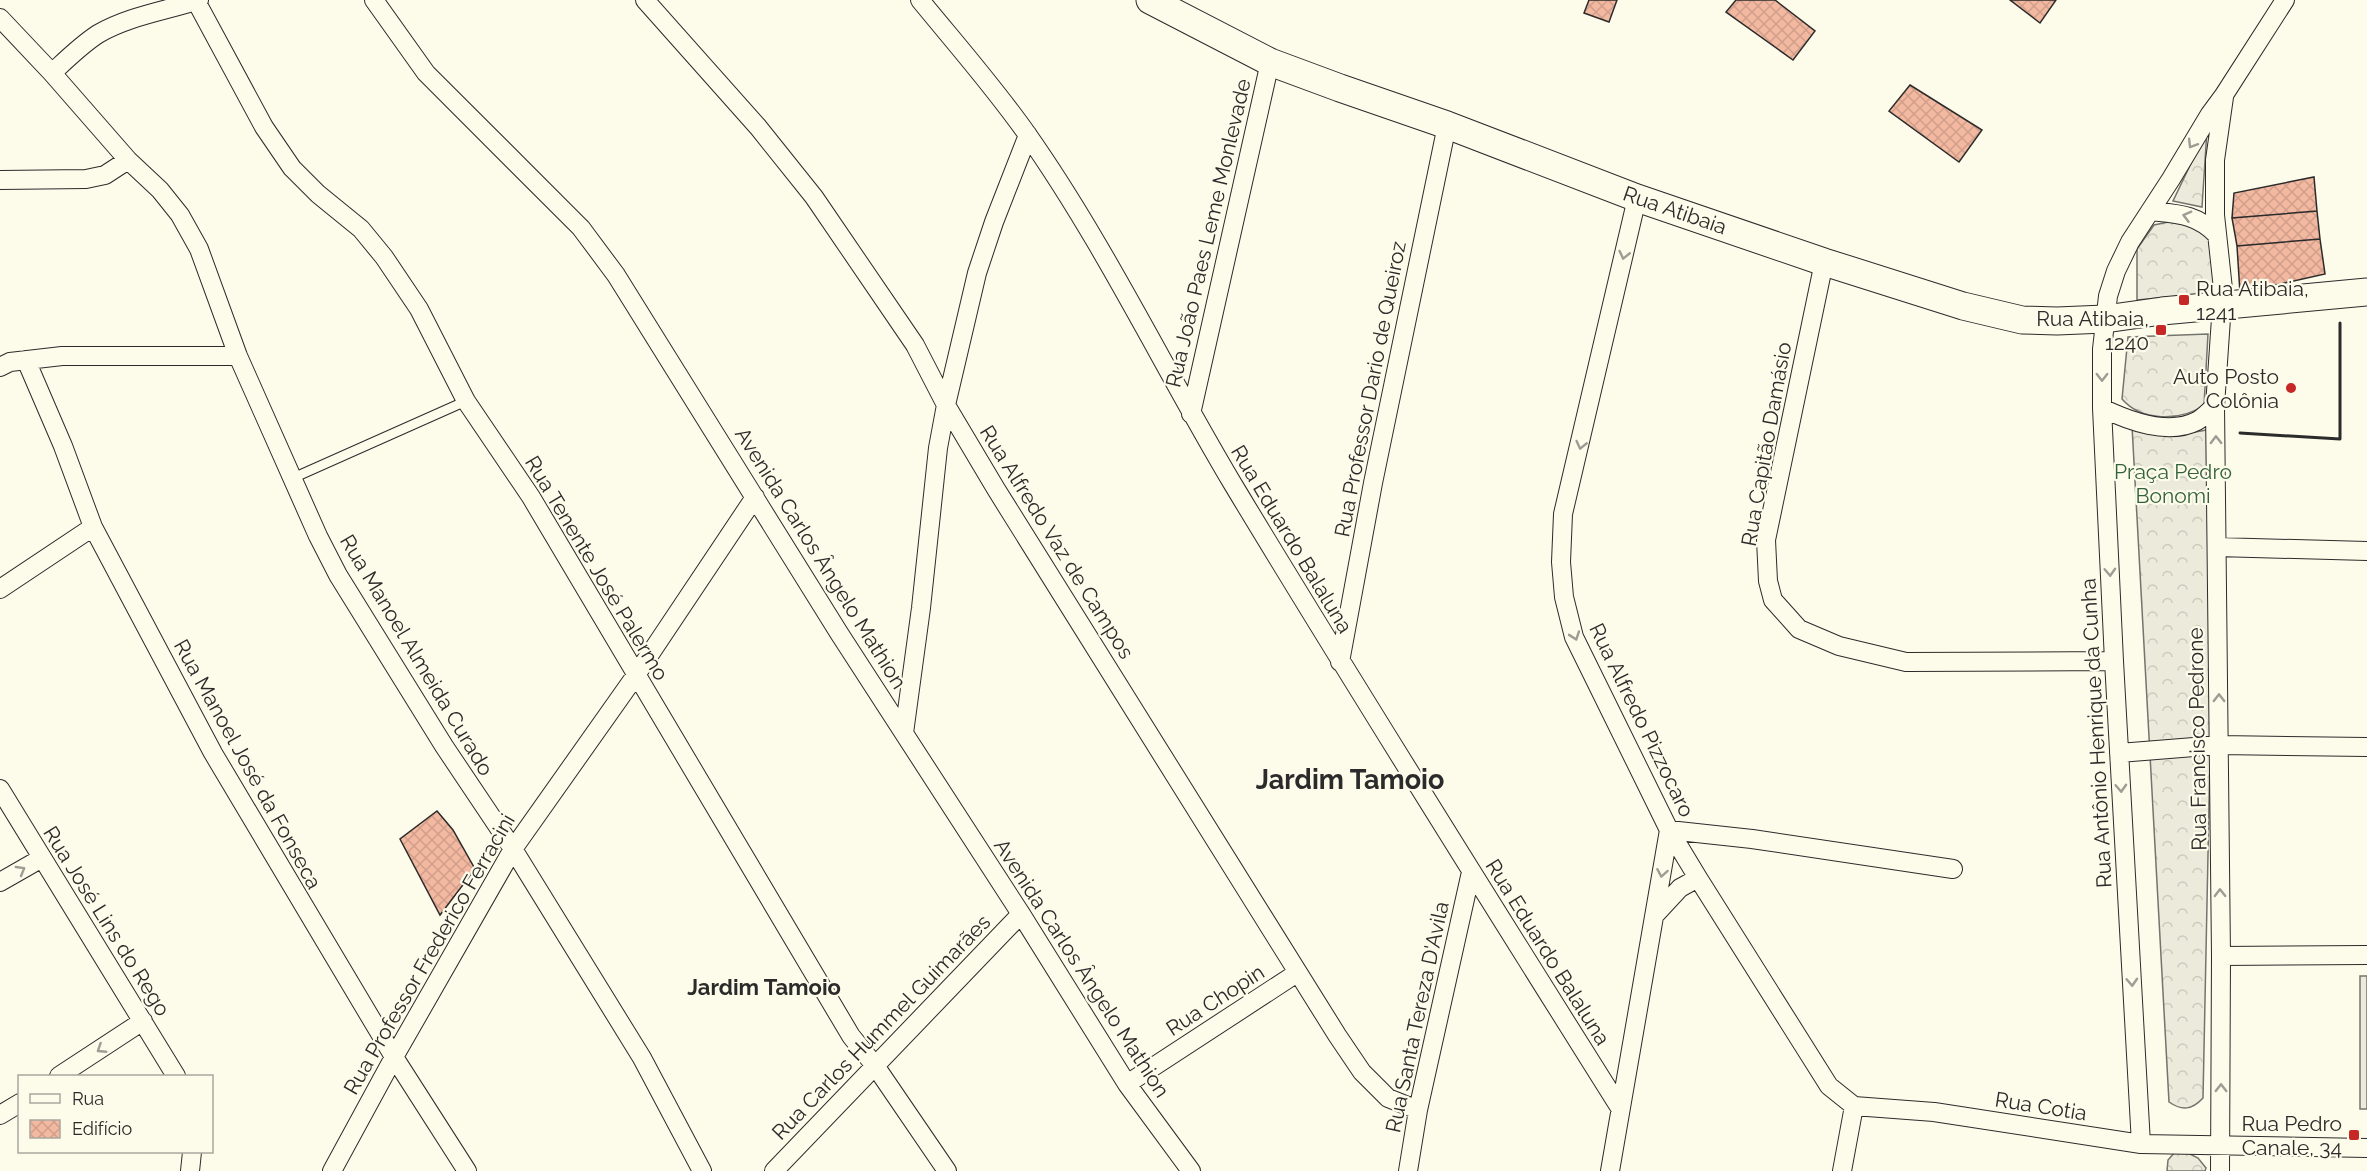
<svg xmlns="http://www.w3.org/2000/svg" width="2367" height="1171" font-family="Raleway,sans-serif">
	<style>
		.forest { fill: url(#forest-crowns); stroke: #74746e; stroke-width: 1.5 }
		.pitch { fill: #ecebdb; stroke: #74746e; stroke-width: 1.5 }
		.building { fill: url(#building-cross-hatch); stroke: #2b2b2b; stroke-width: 1.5 }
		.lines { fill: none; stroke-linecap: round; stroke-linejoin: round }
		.service-casing { stroke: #2b2b2b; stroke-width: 11 }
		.minor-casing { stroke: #2b2b2b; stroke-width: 20 }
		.secondary-casing { stroke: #2b2b2b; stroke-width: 29 }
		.service { stroke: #fdfbea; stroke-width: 9 }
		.minor { stroke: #fdfbea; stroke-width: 18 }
		.secondary { stroke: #fdfbea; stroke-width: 27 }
		.wall { stroke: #2b2b2b; stroke-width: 3 }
		.oneway { stroke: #9e9d94 }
		.poi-dot { fill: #c62828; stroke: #fdfbea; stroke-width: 2 }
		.labels { text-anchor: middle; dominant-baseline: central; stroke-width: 4.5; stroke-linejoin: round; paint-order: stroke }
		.street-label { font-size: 21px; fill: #2b2b2b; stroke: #fdfbea }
		.poi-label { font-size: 21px; fill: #2b2b2b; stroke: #fdfbea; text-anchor: end }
		.park-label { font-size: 21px; fill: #34623c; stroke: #fdfbea }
		.neighbourhood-label { font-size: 22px; font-weight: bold; fill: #2b2b2b; stroke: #fdfbea }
		.district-label { font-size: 27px; font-weight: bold; fill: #2b2b2b; stroke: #fdfbea }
	</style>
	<defs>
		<pattern id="forest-crowns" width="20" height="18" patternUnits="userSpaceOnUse" patternTransform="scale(1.5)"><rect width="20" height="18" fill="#ecebdb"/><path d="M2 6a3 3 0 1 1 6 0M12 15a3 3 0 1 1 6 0" fill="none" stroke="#cbcabc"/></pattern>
		<pattern id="building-cross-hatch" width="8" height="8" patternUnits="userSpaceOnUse" patternTransform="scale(1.5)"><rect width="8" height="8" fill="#f2b8a0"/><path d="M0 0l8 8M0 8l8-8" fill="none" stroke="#d09e8a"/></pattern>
	</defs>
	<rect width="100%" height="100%" fill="#fdfbea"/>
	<path class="forest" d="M 2207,130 L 2202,207 L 2173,201 Z
		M 2178,220 L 2192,223 L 2211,239 L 2216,269 L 2213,293 L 2137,300 L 2137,249 L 2154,225 Z
		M 2208,334 L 2204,405 C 2180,422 2141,421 2122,399 L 2128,337 Z
		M 2132,426 C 2161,432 2181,437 2210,429 L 2211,708 L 2203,1098 C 2192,1110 2182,1111 2169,1102 Z
		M 2184,1151 L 2198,1158 L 2206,1168 L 2205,1171 L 2167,1171 L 2168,1160 L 2175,1152 Z"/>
	<path class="pitch" d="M 2360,976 L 2367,976 L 2367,1109 L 2360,1109 Z"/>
	<path class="building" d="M 1589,0 L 1617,0 L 1609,22 L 1584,13 Z
		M 1736,0 L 1775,0 L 1815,31 L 1793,60 L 1726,12 Z
		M 2010,0 L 2056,0 L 2040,23 Z
		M 1910,85 L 1982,130 L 1959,162 L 1889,111 Z
		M 2314,177 L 2317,211 L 2232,218 L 2234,193 Z
		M 2317,211 L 2320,239 L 2237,246 L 2232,218 Z
		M 2320,239 L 2325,274 L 2240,293 L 2237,246 Z
		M 437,811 L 453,830 L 475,869 L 440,915 L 400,839 Z"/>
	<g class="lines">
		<g class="service-casing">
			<path id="service" d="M 293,478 L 466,401"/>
		</g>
		<g class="minor-casing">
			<path id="minor" d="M 374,0 L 426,73 L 581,228 L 616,275 L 839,633 L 1021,914 L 1127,1084 L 1191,1171
				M 645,0 L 758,127 L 814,197 L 915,345 L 946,405 L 996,489 L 1337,1035 L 1362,1072 L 1388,1098 L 1418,1110
				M 920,0 C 956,44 994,87 1027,134 C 1105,245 1164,369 1234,486 C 1360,695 1490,901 1620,1108
				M 196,1 L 264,127 L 292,168 L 318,194 L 361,229 L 384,257 L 419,309 L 466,401 L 531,497 L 851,1036 L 876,1067 L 947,1171
				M 0,18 L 52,73 L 128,160 L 160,190 L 180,215 L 199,249 L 238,356 L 318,536 L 338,575 L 444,746 L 513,849 L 642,1058 L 702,1171
				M 52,73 C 67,59 81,45 98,34 C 129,16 165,11 199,0
				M 0,180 L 86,179 L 105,175 L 128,160
				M 1637,198 L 1563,514 L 1561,562 L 1564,597 L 1574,637 L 1669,830 L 1698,878 L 1829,1086 L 1854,1106
				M 2150,211 C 2178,214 2197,214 2217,235
				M 1824,262 L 1766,540 L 1768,581 L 1773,600 L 1799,629 L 1839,646 L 1906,662 L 2114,661
				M 26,360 L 63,446 L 93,527 L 213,753 L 394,1057 L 467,1171
				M 0,367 L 10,362 L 62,356 L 238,356
				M 2102,408 C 2129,421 2168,436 2197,421 C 2204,417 2210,410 2215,406
				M 1191,414 L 1270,62
				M 2217,547 L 2367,551
				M 0,589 L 93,527
				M 1340,662 L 1373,483 L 1447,125
				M 904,733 L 921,608 L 938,448 L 946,405 L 977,273 L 994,222 L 1028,135
				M 2119,753 L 2219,745 L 2367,747
				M 0,789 L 176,1076
				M 1669,830 L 1752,839 L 1953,869
				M 0,882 L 42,858
				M 1654,916 L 1680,888 L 1698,878
				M 2221,956 L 2367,955
				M 59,1076 L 143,1021
				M 1127,1084 L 1297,973
				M 1854,1106 L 1934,1112 L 2141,1144 L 2367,1148
				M 0,1115 L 20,1103
				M 2141,1144 L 2114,661 L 2102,408 L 2102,349 L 2108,296 L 2116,271 L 2130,242 L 2171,179 L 2210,114 L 2224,95 L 2285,0
				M 190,1171 L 192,1152
				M 332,1171 L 394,1057 L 513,849 L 636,675 L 755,497
				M 774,1171 L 1021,914
				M 1408,1171 L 1418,1110 L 1471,872
				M 1610,1171 L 1669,830
				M 1842,1171 L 1854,1106
				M 2220,1171 L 2221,956 L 2215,406 L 2223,289 L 2215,215 L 2215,160 L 2224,97"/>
		</g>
		<g class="secondary-casing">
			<path id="secondary" d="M 1150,0 L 1270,62 L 1340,88 L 1447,125 L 1637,198 L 1824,262 L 1963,306 L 2022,320 L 2057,321 L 2105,319 L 2162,311 L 2367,292"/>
		</g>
		<use href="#service" class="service"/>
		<use href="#minor" class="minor"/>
		<use href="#secondary" class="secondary"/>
		<path class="wall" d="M 2240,433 L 2340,439 L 2340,323"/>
	</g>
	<defs><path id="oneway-chevron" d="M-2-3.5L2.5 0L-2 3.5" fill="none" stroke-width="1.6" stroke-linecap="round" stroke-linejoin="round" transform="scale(1.5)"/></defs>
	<g class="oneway">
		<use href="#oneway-chevron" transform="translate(2192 144) rotate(121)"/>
		<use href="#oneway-chevron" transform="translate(2187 216) rotate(-165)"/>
		<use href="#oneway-chevron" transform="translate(1624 255) rotate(103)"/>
		<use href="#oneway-chevron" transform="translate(2102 377) rotate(90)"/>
		<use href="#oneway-chevron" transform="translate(2216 440) rotate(-91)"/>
		<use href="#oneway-chevron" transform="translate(1581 445) rotate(103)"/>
		<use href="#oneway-chevron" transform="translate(2110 572) rotate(87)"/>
		<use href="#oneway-chevron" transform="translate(1575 636) rotate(71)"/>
		<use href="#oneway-chevron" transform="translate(2219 698) rotate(-90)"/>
		<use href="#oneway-chevron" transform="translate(2121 788) rotate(87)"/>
		<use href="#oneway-chevron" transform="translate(21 870) rotate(-30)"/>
		<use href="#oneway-chevron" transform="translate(1662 873) rotate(100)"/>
		<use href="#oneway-chevron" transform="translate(2220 893) rotate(-91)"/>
		<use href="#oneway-chevron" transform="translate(2132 982) rotate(87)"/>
		<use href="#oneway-chevron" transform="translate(101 1049) rotate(147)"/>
		<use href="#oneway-chevron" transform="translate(2221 1088) rotate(-90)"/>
	</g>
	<g class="poi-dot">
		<rect x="2178" y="294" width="12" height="12" rx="3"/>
		<rect x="2155" y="324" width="12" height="12" rx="3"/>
		<circle cx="2291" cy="388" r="6"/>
		<rect x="2348" y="1129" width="12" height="12" rx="3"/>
	</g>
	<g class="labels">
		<g class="street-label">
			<text transform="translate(1675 210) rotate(19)">Rua Atibaia</text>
			<text transform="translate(1208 233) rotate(-77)">Rua João Paes Leme Monlevade</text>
			<text transform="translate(1370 389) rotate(-79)">Rua Professor Dario de Queiroz</text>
			<text transform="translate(1766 444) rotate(-80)">Rua Capitão Damásio</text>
			<text transform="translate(1292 539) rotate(59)">Rua Eduardo Balaluna</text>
			<text transform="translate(1057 542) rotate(58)">Rua Alfredo Vaz de Campos</text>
			<text transform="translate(821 558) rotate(58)">Avenida Carlos Ângelo Mathion</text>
			<text transform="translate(597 568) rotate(59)">Rua Tenente José Palermo</text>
			<text transform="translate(417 655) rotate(59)">Rua Manoel Almeida Curado</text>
			<text transform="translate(1642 720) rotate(64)">Rua Alfredo Pizzocaro</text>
			<text transform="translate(2096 733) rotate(-93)">Rua Antônio Henrique da Cunha</text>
			<text transform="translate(2197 739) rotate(-91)">Rua Francisco Pedrone</text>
			<text transform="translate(248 764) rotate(61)">Rua Manoel José da Fonseca</text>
			<text transform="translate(107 921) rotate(58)">Rua José Lins do Rego</text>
			<text transform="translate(1548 952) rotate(58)">Rua Eduardo Balaluna</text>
			<text transform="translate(429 954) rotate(-60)">Rua Professor Frederico Ferracini</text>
			<text transform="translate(1082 968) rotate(57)">Avenida Carlos Ângelo Mathion</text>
			<text transform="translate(1215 1000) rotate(-33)">Rua Chopin</text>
			<text transform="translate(1417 1017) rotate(-78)">Rua Santa Tereza D'Avila</text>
			<text transform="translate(881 1027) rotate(-46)">Rua Carlos Hummel Guimarães</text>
			<text transform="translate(2041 1106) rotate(9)">Rua Cotia</text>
		</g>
		<g class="poi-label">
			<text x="2196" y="288" text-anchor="start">Rua Atibaia,<tspan x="2196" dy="24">1241</tspan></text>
			<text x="2149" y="318">Rua Atibaia,<tspan x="2149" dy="24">1240</tspan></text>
			<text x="2279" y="376">Auto Posto<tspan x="2279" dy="24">Colônia</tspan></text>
			<text x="2342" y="1123">Rua Pedro<tspan x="2342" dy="24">Canale, 34</tspan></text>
		</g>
		<g class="park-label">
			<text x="2173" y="471">Praça Pedro<tspan x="2173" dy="24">Bonomi</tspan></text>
		</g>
		<g class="neighbourhood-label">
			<text x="764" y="987">Jardim Tamoio</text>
		</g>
		<g class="district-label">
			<text x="1350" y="779">Jardim Tamoio</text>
		</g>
	</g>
	<rect x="18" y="1075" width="195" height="78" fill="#fdfbea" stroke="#a9a89e" stroke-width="1.5"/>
	<rect x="30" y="1094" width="30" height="9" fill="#fdfbea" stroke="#a9a89e" stroke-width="1.5"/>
	<text x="72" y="1105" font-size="18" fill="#2b2b2b">Rua</text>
	<rect x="30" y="1120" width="30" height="18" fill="url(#building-cross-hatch)" stroke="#a9a89e" stroke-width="1.5"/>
	<text x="72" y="1135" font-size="18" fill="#2b2b2b">Edifício</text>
</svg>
